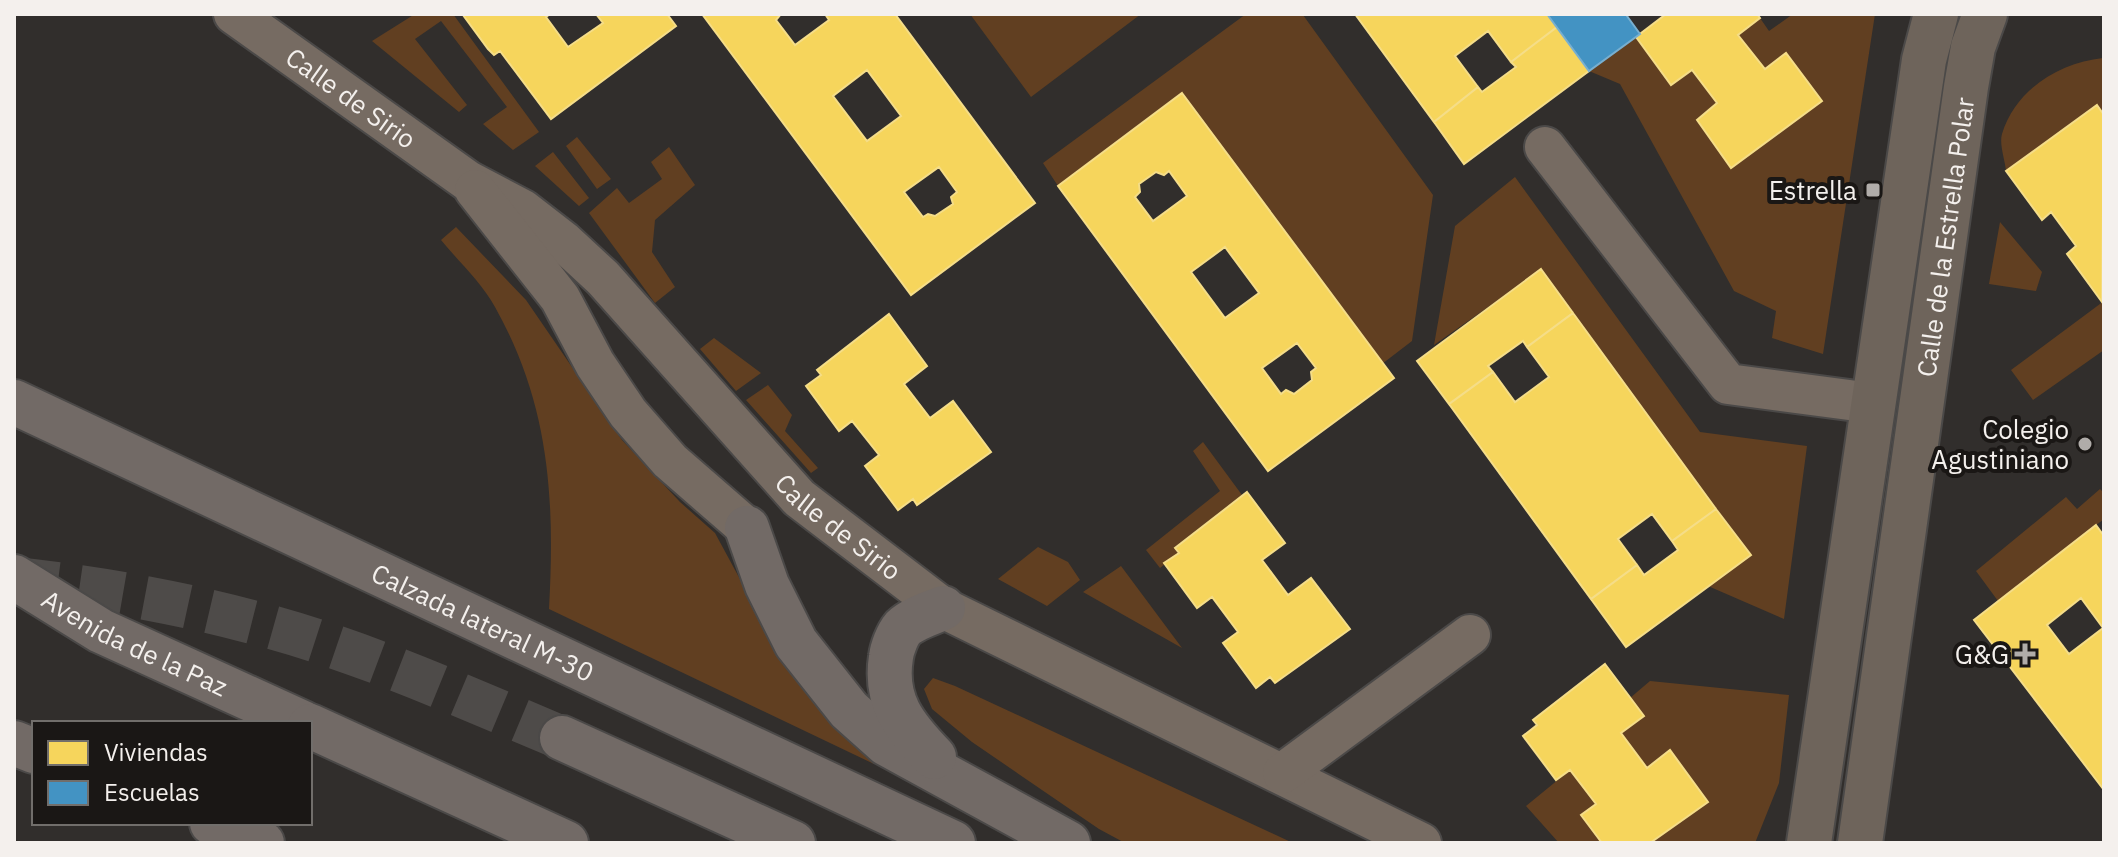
<svg xmlns="http://www.w3.org/2000/svg" width="2118" height="857" font-family="'IBM Plex Sans',sans-serif">
	<style>
		.green { fill: #613f21 }
		.homes { fill: #f6d55c; stroke: #f5dd88; stroke-width: 2; fill-rule: evenodd }
		.schools { fill: #4393c3; stroke: #78afd0; stroke-width: 2 }
		.lines { fill: none; stroke-linecap: round; stroke-linejoin: round }
		.motorway-tunnel { stroke: #4e4b49; stroke-width: 44; stroke-dasharray: 44 22; stroke-linecap: butt }
		.minor-casing { stroke: #4b4948; stroke-width: 44 }
		.secondary-casing { stroke: #4b4948; stroke-width: 48 }
		.motorway-casing { stroke: #4b4948; stroke-width: 48 }
		.minor { stroke: #766b62; stroke-width: 40 }
		.secondary { stroke: #6e645b; stroke-width: 44 }
		.motorway { stroke: #726a66; stroke-width: 44 }
		.poi-dot { fill: #b0aca9; stroke: #1a1715; stroke-width: 3 }
		.labels { text-anchor: middle; dominant-baseline: central; stroke-width: 8; stroke-linejoin: round; paint-order: stroke }
		.street-label { font-size: 26px; fill: #f4f0ed; stroke: #1a1715 }
		.poi-label { font-size: 26px; fill: #f4f0ed; stroke: #1a1715; text-anchor: end }
	</style>
	<rect width="100%" height="100%" fill="#312e2c"/>
	<path class="green" d="M 415,14 L 453,14 L 539,132 L 513,150 L 483,124 L 507,107 L 441,21 L 415,39 L 467,105 L 459,112 L 372,41 Z
		M 970,14 L 1141,14 L 1031,97 Z
		M 1246,14 L 1303,15 L 1433,195 L 1412,341 L 1382,364 L 1182,94 L 1058,186 L 1043,163 Z
		M 1793,14 L 1875,14 L 1823,354 L 1772,338 L 1776,311 L 1734,291 L 1620,84 L 1589,71 L 1636,37 L 1671,84 L 1692,70 L 1717,103 L 1697,121 L 1731,167 L 1786,53 L 1764,71 L 1738,35 L 1760,18 L 1769,31 Z
		M 2103,58 L 2104,115 L 2097,106 L 2006,171 C 2005,160 1999,144 2002,134 C 2016,89 2059,63 2103,58 Z
		M 577,137 L 611,179 L 597,189 L 566,146 Z
		M 669,147 L 695,185 L 655,220 L 652,252 L 675,287 L 655,303 L 589,213 L 617,188 L 629,203 L 662,179 L 651,162 Z
		M 553,152 L 589,198 L 579,206 L 535,166 Z
		M 1515,177 L 1700,432 L 1807,446 L 1784,619 L 1708,586 L 1750,555 L 1541,270 L 1434,345 L 1455,226 Z
		M 2000,222 L 2042,272 L 2036,291 L 1989,284 Z
		M 456,227 L 526,300 L 622,440 L 680,502 L 715,533 L 754,605 L 874,764 L 549,609 C 555,500 550,405 495,307 C 482,283 459,262 441,240 Z
		M 2104,301 L 2104,350 L 2033,400 L 2011,370 Z
		M 714,338 L 761,373 L 736,391 L 700,349 Z
		M 768,385 L 792,415 L 785,431 L 818,468 L 811,473 L 746,400 Z
		M 1203,442 L 1242,495 L 1175,547 L 1179,553 L 1160,568 L 1146,550 L 1220,491 L 1193,451 Z
		M 2100,489 L 2104,493 L 2104,519 L 1998,601 L 1976,571 L 2066,497 L 2077,509 Z
		M 1038,547 L 1068,562 L 1080,580 L 1047,606 L 998,579 Z
		M 1121,566 L 1182,648 L 1083,592 Z
		M 933,678 L 955,686 L 1293,843 L 1125,843 L 1099,829 L 972,742 L 932,709 L 924,689 Z
		M 1650,681 L 1789,695 L 1779,783 L 1755,843 L 1651,843 L 1708,801 L 1670,751 L 1647,768 L 1621,733 L 1643,716 L 1630,698 Z
		M 1570,770 L 1596,804 L 1602,843 L 1559,843 L 1526,806 Z"/>
	<path class="homes" d="M 550,14 L 546,17 L 568,47 L 603,23 L 596,14 L 667,14 L 676,26 L 551,119 L 500,51 L 494,55 L 488,49 L 463,15 Z
		M 702,14 L 781,14 L 776,20 L 795,45 L 829,20 L 825,14 L 895,14 L 1035,203 L 911,295 ZM 867,70 L 901,116 L 867,141 L 833,96 ZM 939,167 L 957,192 L 951,197 L 953,204 L 935,216 L 928,214 L 923,217 L 904,192 Z
		M 1355,14 L 1547,14 L 1557,27 L 1511,62 L 1488,31 L 1455,56 L 1478,87 L 1434,122 Z
		M 1666,14 L 1757,14 L 1760,18 L 1738,35 L 1765,69 L 1786,53 L 1822,101 L 1731,168 L 1697,120 L 1717,103 L 1692,70 L 1671,85 L 1636,37 Z
		M 1557,27 L 1589,71 L 1464,164 L 1434,122 L 1478,87 L 1482,92 L 1516,67 L 1511,62 Z
		M 1182,93 L 1394,378 L 1268,471 L 1058,186 ZM 1169,171 L 1187,196 L 1153,221 L 1135,197 L 1140,192 L 1139,184 L 1156,172 L 1164,175 ZM 1225,247 L 1259,293 L 1225,318 L 1191,272 ZM 1297,343 L 1316,368 L 1311,372 L 1312,380 L 1294,394 L 1286,390 L 1281,394 L 1262,368 Z
		M 2097,105 L 2104,115 L 2102,302 L 2067,254 L 2076,246 L 2051,212 L 2042,220 L 2006,171 Z
		M 1541,269 L 1573,313 L 1527,347 L 1523,341 L 1488,366 L 1493,372 L 1449,404 L 1417,361 Z
		M 1573,313 L 1716,509 L 1672,541 L 1652,514 L 1618,539 L 1637,565 L 1591,599 L 1449,404 L 1493,372 L 1515,402 L 1549,377 L 1527,347 Z
		M 889,314 L 927,366 L 904,384 L 930,418 L 953,401 L 991,452 L 917,505 L 913,499 L 898,510 L 865,466 L 879,455 L 852,421 L 839,431 L 806,386 L 821,375 L 817,370 Z
		M 1247,492 L 1285,543 L 1262,560 L 1288,595 L 1311,578 L 1350,629 L 1275,683 L 1270,677 L 1256,688 L 1223,643 L 1238,632 L 1212,597 L 1197,608 L 1164,563 L 1179,553 L 1175,548 Z
		M 1716,509 L 1751,555 L 1626,647 L 1591,599 L 1637,565 L 1644,575 L 1678,550 L 1672,541 Z
		M 2096,525 L 2104,536 L 2104,790 L 1974,620 ZM 2081,598 L 2103,628 L 2069,654 L 2047,625 Z
		M 1605,664 L 1644,716 L 1621,733 L 1647,768 L 1670,750 L 1708,802 L 1650,843 L 1602,843 L 1581,815 L 1596,804 L 1570,770 L 1556,780 L 1523,736 L 1537,725 L 1533,720 Z"/>
	<path class="schools" d="M 1547,14 L 1630,14 L 1627,16 L 1640,34 L 1589,71 Z"/>
	<g class="lines">
		<path class="motorway-tunnel" d="M 14,579 C 92,587 172,601 248,621 C 356,648 459,695 562,738"/>
		<g class="minor-casing">
			<g id="minor">
				<path id="s1" d="M 234,14 L 468,181 L 523,210 L 563,241 L 603,278 L 799,498 L 943,608 L 1421,843"/>
				<path d="M 1545,147 L 1728,384 L 1872,403"/>
				<path d="M 475,190 L 560,298 L 595,364 L 628,413 L 670,461 L 747,528"/>
				<path d="M 1283,773 L 1470,635"/>
			</g>
		</g>
		<g class="secondary-casing">
			<g id="secondary">
				<path d="M 1809,843 L 1924,60 L 1936,14"/>
				<path id="s2" d="M 1860,843 L 1966,87 L 1973,47 L 1985,14"/>
			</g>
		</g>
		<g class="motorway-casing">
			<g id="motorway">
				<path id="s3" d="M 14,402 L 953,843"/>
				<path d="M 747,528 L 767,585 L 796,643 L 849,710 L 887,744 L 1068,843"/>
				<path id="s4" d="M 14,577 L 101,631 L 303,723"/>
				<path d="M 310,726 L 566,843"/>
				<path d="M 562,738 L 793,843"/>
				<path d="M 14,743 L 34,751"/>
				<path d="M 934,757 C 904,726 884,701 891,657 C 892,649 897,635 903,628 C 912,619 931,613 943,608"/>
				<path d="M 212,823 L 262,843"/>
			</g>
		</g>
		<use href="#minor" class="minor"/>
		<use href="#secondary" class="secondary"/>
		<use href="#motorway" class="motorway"/>
	</g>
	<g class="poi-dot">
		<rect x="1865" y="182" width="16" height="16" rx="4"/>
		<circle cx="2085" cy="444" r="8"/>
		<path d="M2021 642h8v8h8v8h-8v8h-8v-8h-8v-8h8z"/>
	</g>
	<g class="labels">
		<g class="street-label">
			<text stroke="none"><textPath href="#s1" startOffset="144">Calle de Sirio</textPath></text>
			<text stroke="none"><textPath href="#s2" startOffset="612">Calle de la Estrella Polar</textPath></text>
			<text stroke="none"><textPath href="#s1" startOffset="798">Calle de Sirio</textPath></text>
			<text stroke="none"><textPath href="#s3" startOffset="518">Calzada lateral M-30</textPath></text>
			<text stroke="none"><textPath href="#s4" startOffset="138">Avenida de la Paz</textPath></text>
		</g>
		<g class="poi-label">
			<text x="1857" y="190">Estrella</text>
			<text x="2069" y="429">Colegio<tspan x="2069" dy="30">Agustiniano</tspan></text>
			<text x="2009" y="654">G&amp;G</text>
		</g>
	</g>
	<rect width="2118" height="857" fill="none" stroke="#f4f0ed" stroke-width="32"/>
	<rect x="32" y="721" width="280" height="104" fill="#1a1715" stroke="#716e6b" stroke-width="2"/>
	<rect x="48" y="741" width="40" height="24" fill="#f6d55c" stroke="#716e6b" stroke-width="2"/>
	<text x="104" y="761" font-size="24" fill="#f4f0ed">Viviendas</text>
	<rect x="48" y="781" width="40" height="24" fill="#4393c3" stroke="#716e6b" stroke-width="2"/>
	<text x="104" y="801" font-size="24" fill="#f4f0ed">Escuelas</text>
</svg>
